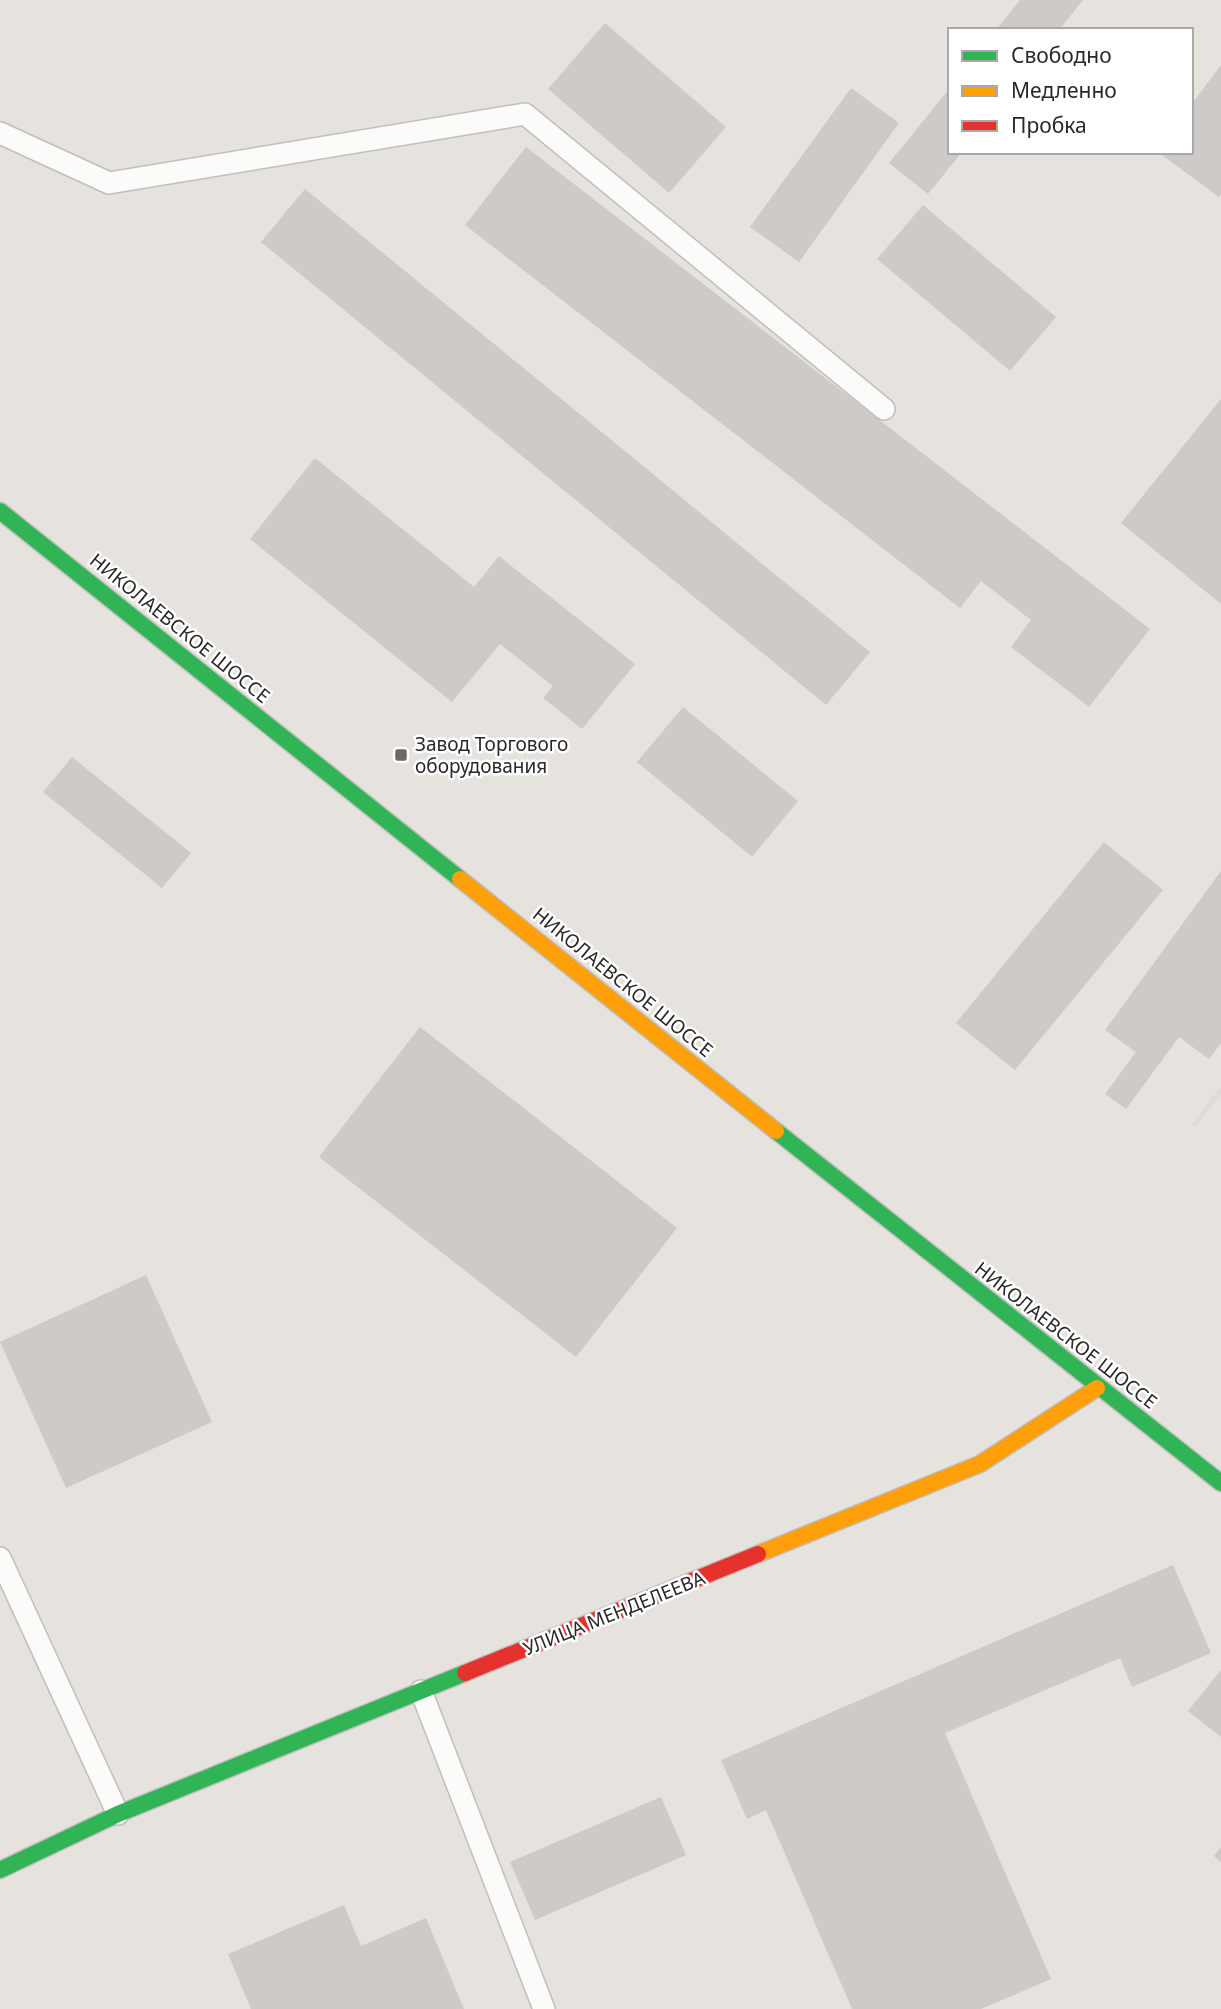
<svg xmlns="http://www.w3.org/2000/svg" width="1221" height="2009" font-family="'Noto Sans',sans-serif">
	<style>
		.building { fill: #cdcac7 }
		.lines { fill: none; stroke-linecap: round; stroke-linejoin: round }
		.lane-casing { stroke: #c0bebf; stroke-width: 24 }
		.fast-casing { stroke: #c0bebf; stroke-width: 19 }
		.slow-casing { stroke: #c0bebf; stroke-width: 19 }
		.jam-casing { stroke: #c0bebf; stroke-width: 19 }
		.lane { stroke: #fbfbfa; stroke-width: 21 }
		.fast { stroke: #30b455; stroke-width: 16 }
		.slow { stroke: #ff9f0a; stroke-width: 16 }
		.jam { stroke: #e5322d; stroke-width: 16 }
		.rail { stroke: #dcdcdd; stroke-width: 5 }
		.poi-dot { fill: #6a6967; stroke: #fff; stroke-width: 2.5 }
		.labels { text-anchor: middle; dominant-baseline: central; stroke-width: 5; stroke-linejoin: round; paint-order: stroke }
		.street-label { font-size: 19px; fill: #282828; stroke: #fff }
		.poi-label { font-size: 19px; fill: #282828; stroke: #fff; text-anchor: start }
	</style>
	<rect width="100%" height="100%" fill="#e6e2dd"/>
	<path class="building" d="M 1020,0 L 1083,0 L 1059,30 L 996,30 Z
		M 605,23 L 726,127 L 669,193 L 548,89 Z
		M 1221,65 L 1221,194 L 1219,197 L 1158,152 L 1191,152 L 1191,105 Z
		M 851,88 L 899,123 L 799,262 L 750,227 Z
		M 950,88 L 950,152 L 962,152 L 928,194 L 889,163 Z
		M 526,147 L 1150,629 L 1089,707 L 1011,647 L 1031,620 L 981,581 L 960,608 L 465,225 Z
		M 305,189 L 870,652 L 826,705 L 261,242 Z
		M 923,205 L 1056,317 L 1010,371 L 877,259 Z
		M 1221,399 L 1221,604 L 1121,523 Z
		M 315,458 L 474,587 L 499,556 L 635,664 L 582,729 L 543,698 L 553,686 L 500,644 L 452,702 L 250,539 Z
		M 683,707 L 798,801 L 752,857 L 637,762 Z
		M 72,757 L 191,853 L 162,888 L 43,792 Z
		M 1104,842 L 1163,890 L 1015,1070 L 956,1023 Z
		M 1221,871 L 1221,1043 L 1209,1059 L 1179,1037 L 1126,1109 L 1105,1094 L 1136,1052 L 1105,1030 Z
		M 420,1027 L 677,1228 L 576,1357 L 319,1157 Z
		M 146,1275 L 212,1422 L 66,1488 L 0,1342 Z
		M 1173,1565 L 1211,1653 L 1132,1687 L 1120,1658 L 945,1733 L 1051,1979 L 981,2009 L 852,2009 L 766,1810 L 747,1819 L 721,1760 Z
		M 1221,1670 L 1221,1737 L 1188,1711 Z
		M 661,1797 L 686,1855 L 535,1920 L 510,1862 Z
		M 1221,1847 L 1221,1862 L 1214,1856 Z
		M 344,1905 L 361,1946 L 426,1918 L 464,2009 L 251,2009 L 228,1954 Z"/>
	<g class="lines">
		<g class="lane-casing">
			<path id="lane" d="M 0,133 L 109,183 L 525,114 L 884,409
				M 0,1558 L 118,1814
				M 421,1691 L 544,2009"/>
		</g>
		<g class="fast-casing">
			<path id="fast" d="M 0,511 L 460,879
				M 776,1131 L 1221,1483
				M 0,1870 L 118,1814 L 465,1673"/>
		</g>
		<g class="slow-casing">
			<path id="slow" d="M 460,879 L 776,1131
				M 758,1554 L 980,1464 L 1097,1388"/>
		</g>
		<g class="jam-casing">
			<path id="jam" d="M 465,1673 L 758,1554"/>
		</g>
		<use href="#lane" class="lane"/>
		<use href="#fast" class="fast"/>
		<use href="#slow" class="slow"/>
		<use href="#jam" class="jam"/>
		<path class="rail" d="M 1195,1124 L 1221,1090"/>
	</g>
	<rect class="poi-dot" x="394" y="748" width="14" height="14" rx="3.5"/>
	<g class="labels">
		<g class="street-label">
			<text transform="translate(180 628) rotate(39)">НИКОЛАЕВСКОЕ ШОССЕ</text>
			<text transform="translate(623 982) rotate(39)">НИКОЛАЕВСКОЕ ШОССЕ</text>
			<text transform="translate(1066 1335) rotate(38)">НИКОЛАЕВСКОЕ ШОССЕ</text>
			<text transform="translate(614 1613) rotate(-22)">УЛИЦА МЕНДЕЛЕЕВА</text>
		</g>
		<g class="poi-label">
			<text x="415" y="744">Завод Торгового<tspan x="415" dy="22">оборудования</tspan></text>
		</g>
	</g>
	<rect x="948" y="28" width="245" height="126" fill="#ffffff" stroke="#a9a9a9" stroke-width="2"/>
	<rect x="962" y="51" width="35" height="10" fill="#30b455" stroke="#a9a9a9" stroke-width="2"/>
	<text x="1011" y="63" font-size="21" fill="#282828">Свободно</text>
	<rect x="962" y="86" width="35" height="10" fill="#ff9f0a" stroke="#a9a9a9" stroke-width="2"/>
	<text x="1011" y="98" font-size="21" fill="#282828">Медленно</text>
	<rect x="962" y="121" width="35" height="10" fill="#e5322d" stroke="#a9a9a9" stroke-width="2"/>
	<text x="1011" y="133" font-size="21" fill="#282828">Пробка</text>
</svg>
